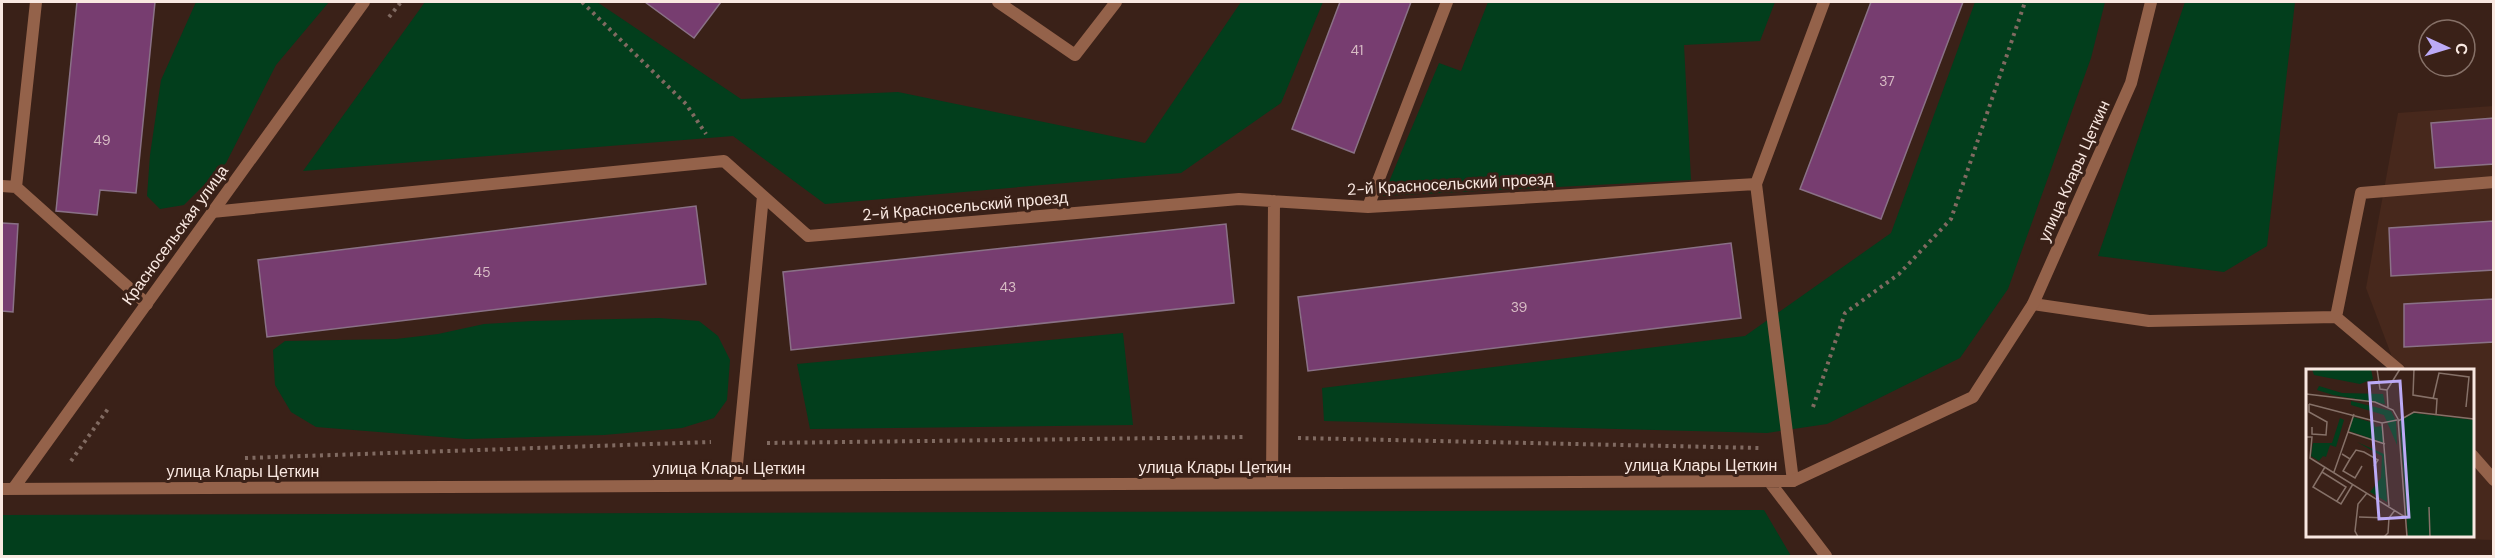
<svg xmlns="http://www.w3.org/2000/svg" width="2495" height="558" font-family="'DM Sans',sans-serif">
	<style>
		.built { fill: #47281c }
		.green { fill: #023e1c }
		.building { fill: #773d70; stroke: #8a7186; stroke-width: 1.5 }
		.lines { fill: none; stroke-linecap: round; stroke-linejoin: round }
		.path { stroke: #806a61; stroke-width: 4; stroke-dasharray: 3 4.5; stroke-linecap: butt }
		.lane { stroke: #94624a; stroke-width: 12 }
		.street { stroke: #94624a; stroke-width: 12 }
		.labels { text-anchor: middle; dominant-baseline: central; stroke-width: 6; stroke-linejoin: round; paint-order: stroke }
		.number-label { font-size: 14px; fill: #d8bdc5 }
		.street-label { font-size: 16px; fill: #f9e8e1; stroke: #3a2118 }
		.inset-road { fill: none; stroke: #867168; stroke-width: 1.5 }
		.view { fill: #bcaaf6; fill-opacity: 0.15; stroke: #bcaaf6; stroke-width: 3 }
		.inset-edge { fill: none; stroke: #f9e8e1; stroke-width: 3 }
	</style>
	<rect width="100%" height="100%" fill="#3a2118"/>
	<path class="built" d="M 2493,106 L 2493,540 L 2459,539 L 2458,536 L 2472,536 L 2472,370 L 2397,370 L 2366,288 L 2398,113 Z"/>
	<path class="green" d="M 196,2 L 329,2 L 276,65 L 226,163 L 184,205 L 160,209 L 147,196 L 150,155 L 161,80 Z
		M 425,2 L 597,2 L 741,99 L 898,92 L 1145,143 L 1241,2 L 1323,2 L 1281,103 L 1181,173 L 825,204 L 733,136 L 303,171 Z
		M 1488,2 L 1775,2 L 1760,41 L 1684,45 L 1691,180 L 1383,196 L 1439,63 L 1461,71 Z
		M 1975,2 L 2105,2 L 2091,58 L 2008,289 L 1960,358 L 1827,424 L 1767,433 L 1324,421 L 1322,388 L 1745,336 L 1891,233 Z
		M 2185,2 L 2295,2 L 2267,246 L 2224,272 L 2098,256 Z
		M 659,318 L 699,321 L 718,336 L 730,360 L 727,400 L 714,418 L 682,428 L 604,435 L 466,439 L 316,427 L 291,412 L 275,385 L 273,350 L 285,341 L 396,339 L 438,334 L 484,324 L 532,321 Z
		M 1123,333 L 1133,425 L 810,429 L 797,364 Z
		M 1764,510 L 1791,556 L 2,556 L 2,515 Z"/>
	<path class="building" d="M 77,2 L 155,2 L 136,193 L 100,190 L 97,215 L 56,211 Z
		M 645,2 L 721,2 L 694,38 Z
		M 1340,2 L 1411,2 L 1354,153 L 1292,129 Z
		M 1871,2 L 1963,2 L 1881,219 L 1800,189 Z
		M 2494,118 L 2494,164 L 2435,168 L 2431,123 Z
		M 696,206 L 706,284 L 267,337 L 258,260 Z
		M 2494,221 L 2494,270 L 2391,276 L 2389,228 Z
		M 2,223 L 18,224 L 13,312 L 2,311 Z
		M 1226,224 L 1234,303 L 791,350 L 783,272 Z
		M 1731,243 L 1741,318 L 1308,371 L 1298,297 Z
		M 2494,299 L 2494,342 L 2404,347 L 2404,304 Z"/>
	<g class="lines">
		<path class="path" d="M 582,2 L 686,104 L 706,134
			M 389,17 L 401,2
			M 1813,407 L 1845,313 L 1899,274 L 1951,219 L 2025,2
			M 1298,438 L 1761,448
			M 767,443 L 1245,437
			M 245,458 L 711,442
			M 71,461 L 110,406"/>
		<path class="lane" d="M 36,2 L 16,187 L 147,304
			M 998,2 L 1075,55 L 1116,2
			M 2,186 L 16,187
			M 1368,207 L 1447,2
			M 212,212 L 724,161 L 808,236 L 1239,199 L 1368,207 L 1756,184
			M 2033,304 L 2149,321 L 2336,317 L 2399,370
			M 2336,317 L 2361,193 L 2494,182
			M 2472,455 L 2494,480
			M 1793,481 L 1756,184 L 1824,2
			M 1272,483 L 1274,201
			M 735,485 L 763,196"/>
		<path class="street" d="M 1769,481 L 1826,556
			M 2,489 L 1793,481 L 1973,397 L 2033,304 L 2131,83 L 2151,2
			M 13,489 L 364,2"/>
	</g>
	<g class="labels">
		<g class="number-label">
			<text x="1357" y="50">41</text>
			<text x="1887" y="81">37</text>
			<text x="102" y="140">49</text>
			<text x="482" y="272">45</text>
			<text x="1008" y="287">43</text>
			<text x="1519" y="307">39</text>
		</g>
		<g class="street-label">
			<text transform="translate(2074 171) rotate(-66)">улица Клары Цеткин</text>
			<text transform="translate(1450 184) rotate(-3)">2-й Красносельский проезд</text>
			<text transform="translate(965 206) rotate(-5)">2-й Красносельский проезд</text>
			<text transform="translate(175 235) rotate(-54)">Красносельская улица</text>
			<text x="1701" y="465">улица Клары Цеткин</text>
			<text x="1215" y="467">улица Клары Цеткин</text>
			<text x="729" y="468">улица Клары Цеткин</text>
			<text x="243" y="471">улица Клары Цеткин</text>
		</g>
	</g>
	<g transform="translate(2306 369)">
		<rect width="168" height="168" fill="#3a2118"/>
		<path d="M 6,0 L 65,0 L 67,10 L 54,15 L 8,6 ZM 13,17 L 36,24 L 77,25 L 79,35 L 27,26 L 11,21 ZM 45,32 L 85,42 L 90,52 L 91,76 L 78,46 L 45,36 ZM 107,44 L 168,51 L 168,168 L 102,168 L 94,52 ZM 47,48 L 68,54 L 69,58 L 76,57 L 78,74 L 43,62 ZM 34,49 L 38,51 L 30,78 L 24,76 L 20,88 L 17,87 L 13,92 L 5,87 L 7,74 L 26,74 ZM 51,73 L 78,85 L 81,133 L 64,123 L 75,109 L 76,87 Z" fill="#023e1c"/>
		<path class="inset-road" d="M 71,0 L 74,20 L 81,21M 108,0 L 107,26 L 131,30 L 130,46M 0,25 L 69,33 L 87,41 L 92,50 L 101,168M 127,30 L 133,4 L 163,8 L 160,38M 3,35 L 76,54 L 91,51M 3,35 L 3,43 L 21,53 L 20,66 L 6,65 L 6,58M 82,38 L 81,21 L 94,0M 48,45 L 42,63 L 79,75M 92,52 L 108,43 L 168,50M 76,54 L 83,137M 0,68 L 6,68 L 4,89 L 99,148M 36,85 L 44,90 L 50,81 L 58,83 L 72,91 L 68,97M 44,90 L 37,102 L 49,109 L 56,97M 19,98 L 7,118 L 35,135 L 47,115M 16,103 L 40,118 L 31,132M 28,103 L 42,63M 123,138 L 124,168M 53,148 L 83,149 L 89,141M 52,168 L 49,162 L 52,135 L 61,124M 78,168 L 82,164 L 83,149"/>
		<path class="view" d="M 94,12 L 103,148 L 73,150 L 63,14 Z"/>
		<rect width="168" height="168" class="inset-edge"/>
	</g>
	<rect width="2495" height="558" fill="none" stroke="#f9e8e1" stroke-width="6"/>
	<g transform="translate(2447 48) rotate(94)"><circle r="28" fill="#3a2118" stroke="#867168" stroke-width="1.5"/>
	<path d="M0-4.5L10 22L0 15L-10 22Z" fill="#bcaaf6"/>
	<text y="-9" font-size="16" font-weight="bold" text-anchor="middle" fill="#f9e8e1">С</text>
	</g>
</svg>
